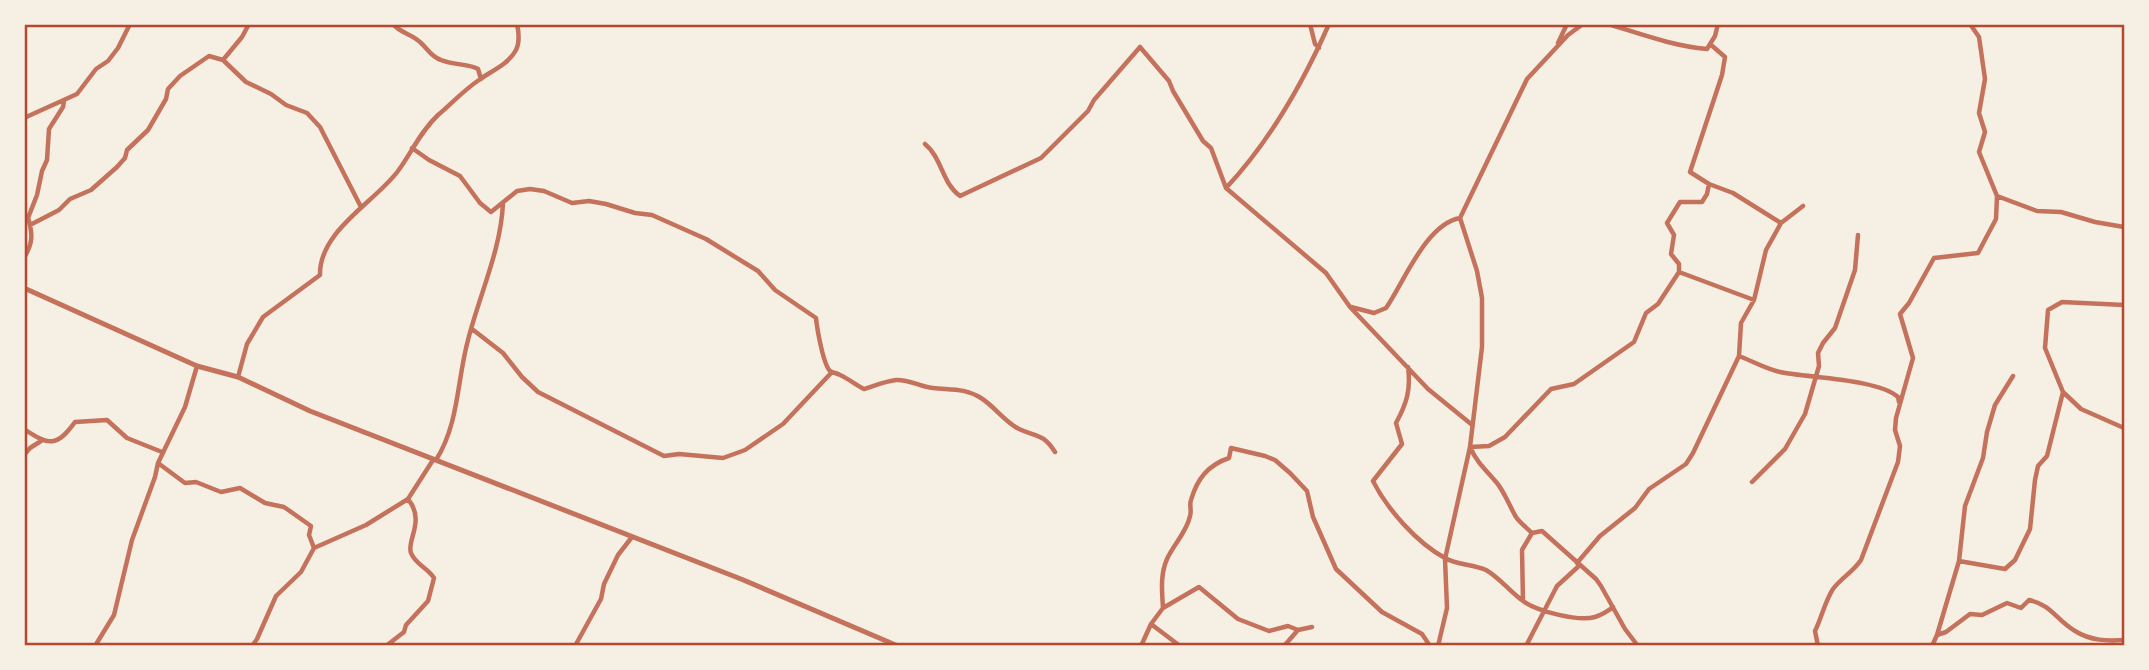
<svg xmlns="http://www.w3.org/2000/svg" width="2149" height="670" font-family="Lato,sans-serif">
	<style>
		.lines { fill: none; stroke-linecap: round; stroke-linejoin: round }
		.minor { stroke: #c5725c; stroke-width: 4.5 }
		.tertiary { stroke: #c5725c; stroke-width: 5 }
		.neatline { fill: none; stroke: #b5482f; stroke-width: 2.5 }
	</style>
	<rect width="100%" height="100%" fill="#f6efe4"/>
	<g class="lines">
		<path class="minor" d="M 393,24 C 400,33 412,34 420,42 C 428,49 431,57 441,60 C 453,65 470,64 478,69 L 481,79
			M 1310,24 L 1315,44 L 1319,48
			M 1608,24 C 1641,34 1673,46 1707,49 L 1715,36 L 1718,24
			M 1558,43 L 1567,24
			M 1710,44 L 1725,57 L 1722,75 L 1690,172 L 1709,184 L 1733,193 L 1781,223
			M 223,60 L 242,37 L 249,24
			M 24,118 L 77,94 L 96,69 L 108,61 L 118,48 L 130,24
			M 925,144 C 942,158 942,183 960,196 L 1041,158 L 1088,111 L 1094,100 L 1140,47 L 1169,81 L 1173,91 L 1203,141 L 1211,148 L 1226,188 L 1326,273 L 1350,307 L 1428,389 L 1471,424
			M 412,148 L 429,160 L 460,176 L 480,203 L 491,212 L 517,191 L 530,189 L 544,191 L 572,203 L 589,201 L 606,204 L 635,213 L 652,215 L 706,239 L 758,271 L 775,290 L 816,318 C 817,328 823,364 830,371 C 833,373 837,373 840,375 C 849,379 856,385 864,389 C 874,386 886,381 896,380 C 909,379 920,387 933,388 C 951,390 965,388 981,398 C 994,406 1005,422 1019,429 C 1036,437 1043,433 1055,452
			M 1709,184 L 1707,194 L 1702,202 L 1680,202 L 1667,223 L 1674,235 L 1671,254 L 1679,264 L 1679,272 L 1754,300
			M 1226,188 C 1269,142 1303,83 1329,24
			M 1997,196 L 2037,211 L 2061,212 L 2095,222 L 2124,227
			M 30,225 L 59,210 L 70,199 L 91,190 L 117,167 L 125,158 L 127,150 L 148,130 L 166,99 L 168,89 L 180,76 L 209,56 L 223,60 L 246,82 L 271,94 L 286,105 L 307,113 L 320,127 L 361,207
			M 24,258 C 33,243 33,234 28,218 L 37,195 L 42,171 L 47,160 L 49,129 L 63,107 L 64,101
			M 2124,305 L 2062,302 L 2048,310 L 2045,348 L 2063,392 L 2081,409 L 2124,428
			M 1351,307 L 1374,313 L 1386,308 C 1404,282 1426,224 1460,218
			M 472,329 L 503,353 L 522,377 L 538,392 L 664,456 L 679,454 L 723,458 L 745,450 L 783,424 L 832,372
			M 1739,356 C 1752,361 1766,369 1780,372 C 1809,378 1878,379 1898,397 L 1899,402
			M 1408,367 C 1411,389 1407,403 1396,423 L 1402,444 L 1373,481 C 1387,509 1417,543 1445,558 C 1457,565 1473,564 1486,570 C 1500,578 1510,592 1523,601 C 1537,611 1578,622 1595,617 C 1601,615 1608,611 1613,607
			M 238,377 L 247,344 L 263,317 L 320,275 C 319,231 375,202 398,171 C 412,152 420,132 438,115 C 451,104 464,90 479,80 C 491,71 508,65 516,50 C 520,42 519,33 517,24
			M 24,429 C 49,446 57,447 75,422 L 107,420 L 127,438 L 162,452
			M 24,455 L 30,448 L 41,441
			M 436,460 C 459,424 457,380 468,340 C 479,296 501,250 503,203
			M 158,463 L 185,483 L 196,482 L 221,492 L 240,488 L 265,503 L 284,507 L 311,526 L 309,535 L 314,548 L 301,572 L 276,596 L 257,639 L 252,646
			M 1752,482 L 1785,449 L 1805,414 L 1819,366 L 1818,353 L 1823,343 L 1835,328 L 1855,270 L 1858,235
			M 1532,533 L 1542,531 L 1596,579 L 1601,586 L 1625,629 L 1638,646
			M 314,548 L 366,525 L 408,499 L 433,460
			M 1959,561 L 2005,569 L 2015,560 L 2030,529 L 2035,480 L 2038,466 L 2047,456 L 2063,392
			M 1577,563 L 1600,536 L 1635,508 L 1649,489 L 1686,464 L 1693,453 L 1739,356 L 1741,323 L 1754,300 L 1766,250 L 1781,223 L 1803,206
			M 1523,601 L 1522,550 L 1532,533 C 1527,528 1520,523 1516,517 C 1510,507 1505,493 1497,483 C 1486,470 1477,463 1470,447 L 1489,446 L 1505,437 L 1551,389 L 1574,384 L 1634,342 L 1646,313 L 1658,304 L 1679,272
			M 1163,608 L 1199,587 L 1238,619 L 1269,631 L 1288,626 L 1298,630 L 1312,627
			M 1151,624 L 1180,646
			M 1937,635 L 1959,561 L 1965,506 L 1983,458 L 1987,432 L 1995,405 L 2013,376
			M 95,646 L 114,615 L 132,540 L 155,477 L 158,463 L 185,407 L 197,366
			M 386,646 L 404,632 L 406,625 L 428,601 L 434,578 C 428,568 415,564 411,553 C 406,541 426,521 408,499
			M 575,646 L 601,599 L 604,584 L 618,555 L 632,537
			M 1141,646 L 1151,624 L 1163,608 C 1162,591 1160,575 1167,559 C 1173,545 1187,532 1190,516 C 1192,511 1189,505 1191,500 C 1197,479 1208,465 1229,458 L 1231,448 L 1265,456 L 1275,460 L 1290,473 L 1307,491 L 1313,517 L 1336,569 L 1382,612 L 1422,634 L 1430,646
			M 1284,646 L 1298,630
			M 1438,646 L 1447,608 L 1445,559 L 1470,447 L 1482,347 L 1482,298 L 1477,271 L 1460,218 L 1527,79 L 1568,35 L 1583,24
			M 1526,646 L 1557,586 L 1580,565
			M 1818,646 L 1815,631 C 1822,617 1825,601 1833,589 C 1841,578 1853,572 1861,560 L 1898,462 L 1900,446 L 1895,430 L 1896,418 L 1913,358 L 1900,314 L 1909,303 L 1934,258 L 1978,253 L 1996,219 L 1997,196 L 1979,152 L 1985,132 L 1979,113 L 1985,79 L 1979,37 L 1970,24
			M 1932,646 L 1937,635 L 1946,632 L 1970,614 L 1982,615 L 2007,603 L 2021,608 L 2029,600 C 2052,605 2056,620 2075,631 C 2091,641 2107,641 2124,640"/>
		<path class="tertiary" d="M 24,288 L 197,366 L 238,377 L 310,411 L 741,579 L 898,646"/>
	</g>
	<rect width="2149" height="670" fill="none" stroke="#f6efe4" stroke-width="52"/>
	<rect x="26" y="26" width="2097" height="618" class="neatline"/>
</svg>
